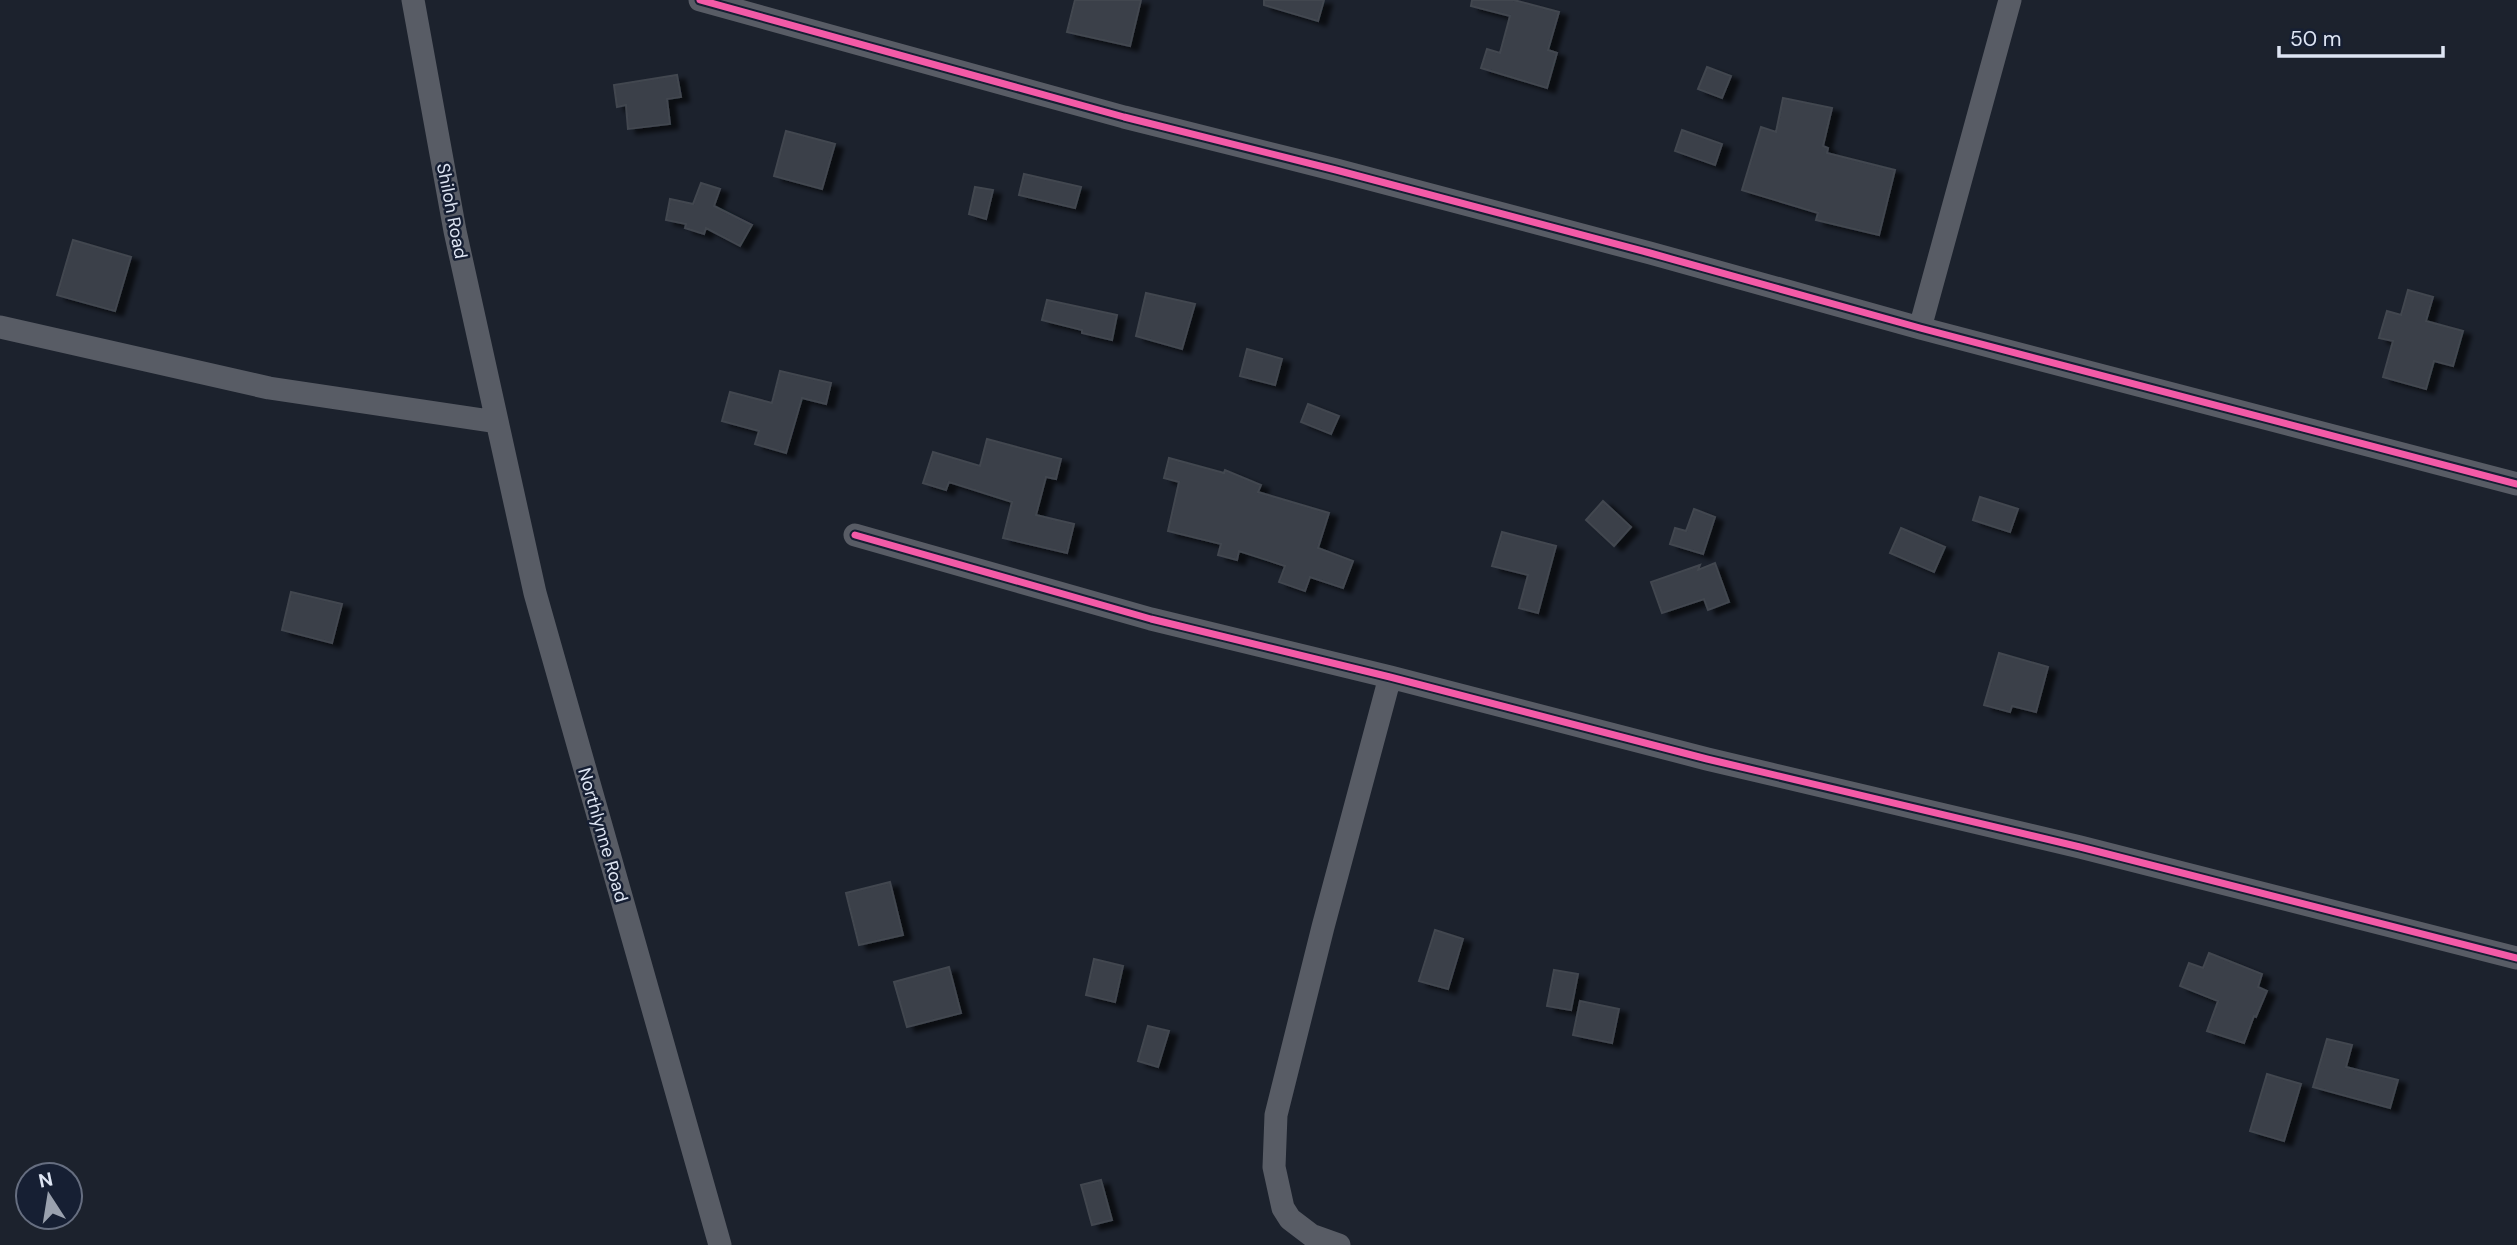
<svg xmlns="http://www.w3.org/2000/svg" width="2517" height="1245" font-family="'DM Sans',sans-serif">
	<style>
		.building { fill: #3a3f48; stroke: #424750; stroke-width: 2; filter: url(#shadow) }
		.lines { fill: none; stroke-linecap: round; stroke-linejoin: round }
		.minor { stroke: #585c65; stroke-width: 23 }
		.cycleway-casing { stroke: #161f33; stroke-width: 11 }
		.cycleway { stroke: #f35aa7; stroke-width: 7 }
		.labels { text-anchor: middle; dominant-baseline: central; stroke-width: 5; stroke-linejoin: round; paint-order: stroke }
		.street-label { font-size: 18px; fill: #dee5f3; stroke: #161f33 }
	</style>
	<defs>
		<filter id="shadow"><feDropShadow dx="8" dy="4.5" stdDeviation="2" flood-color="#0009"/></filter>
	</defs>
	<rect width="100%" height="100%" fill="#1c222d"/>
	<path class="building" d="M 1075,0 L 1141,0 L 1130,46 L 1067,32 Z
		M 1264,0 L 1324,0 L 1318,21 L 1264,5 Z
		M 1472,0 L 1514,0 L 1559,12 L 1548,50 L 1557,53 L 1547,88 L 1481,68 L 1487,49 L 1500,53 L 1510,16 L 1471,6 Z
		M 1707,67 L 1731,76 L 1722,98 L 1698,89 Z
		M 677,75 L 681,97 L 667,99 L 670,124 L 628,129 L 626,105 L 617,107 L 614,85 Z
		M 1783,98 L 1832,108 L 1823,146 L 1828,148 L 1827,153 L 1895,170 L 1879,235 L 1816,220 L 1818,213 L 1742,190 L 1761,127 L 1776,132 Z
		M 1682,130 L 1722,144 L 1715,165 L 1675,151 Z
		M 786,131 L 835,144 L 822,189 L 774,176 Z
		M 1024,174 L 1081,187 L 1075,208 L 1019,195 Z
		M 701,183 L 720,189 L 714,206 L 752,225 L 740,246 L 706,228 L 704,234 L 685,228 L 686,224 L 666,220 L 670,199 L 693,204 Z
		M 975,187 L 993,190 L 986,219 L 969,214 Z
		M 73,240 L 131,257 L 115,311 L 57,295 Z
		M 2408,290 L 2433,297 L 2426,321 L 2463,331 L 2453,366 L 2434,361 L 2426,389 L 2383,377 L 2393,341 L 2379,338 L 2387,311 L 2401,315 Z
		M 1146,293 L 1195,304 L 1182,349 L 1136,336 Z
		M 1047,300 L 1117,315 L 1112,340 L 1082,333 L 1082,330 L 1042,320 Z
		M 1247,349 L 1282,359 L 1275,385 L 1240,376 Z
		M 780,371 L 831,383 L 826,404 L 802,398 L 786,453 L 755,444 L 759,431 L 722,421 L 730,392 L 772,403 Z
		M 1308,404 L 1339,416 L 1331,434 L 1301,422 Z
		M 987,439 L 1061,459 L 1056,479 L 1046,477 L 1036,515 L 1074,524 L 1067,553 L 1003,538 L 1012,502 L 949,482 L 946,490 L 923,483 L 933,452 L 980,466 Z
		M 1169,458 L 1224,473 L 1225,470 L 1261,485 L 1258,492 L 1329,513 L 1318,548 L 1353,561 L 1343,588 L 1310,577 L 1305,591 L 1279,582 L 1285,566 L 1239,551 L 1237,560 L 1218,555 L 1221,544 L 1168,531 L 1179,482 L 1164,478 Z
		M 1980,497 L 2018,509 L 2010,532 L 1973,520 Z
		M 1603,501 L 1631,527 L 1614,546 L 1586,520 Z
		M 1694,509 L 1715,517 L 1703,554 L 1670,544 L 1675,528 L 1686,531 Z
		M 1901,528 L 1945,547 L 1934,572 L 1890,553 Z
		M 1502,532 L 1556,546 L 1538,613 L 1519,608 L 1528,575 L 1492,566 Z
		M 1715,563 L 1729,602 L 1708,610 L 1704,599 L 1662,613 L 1651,582 L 1700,565 L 1698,570 Z
		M 291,592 L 342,604 L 332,643 L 282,630 Z
		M 1999,653 L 2048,667 L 2036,712 L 2012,706 L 2010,712 L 1984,705 Z
		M 890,882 L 903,935 L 859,945 L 846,893 Z
		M 1435,930 L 1463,939 L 1448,989 L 1419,981 Z
		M 2209,953 L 2262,974 L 2258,987 L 2267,991 L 2256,1017 L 2254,1016 L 2244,1043 L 2207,1031 L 2218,1001 L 2180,986 L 2189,963 L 2203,968 Z
		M 1094,959 L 1123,966 L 1115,1002 L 1086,995 Z
		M 949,967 L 961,1013 L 907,1027 L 894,982 Z
		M 1554,970 L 1578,974 L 1571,1010 L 1547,1006 Z
		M 1580,1001 L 1619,1009 L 1612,1043 L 1573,1035 Z
		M 1148,1026 L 1169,1031 L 1158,1067 L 1138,1061 Z
		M 2327,1039 L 2352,1045 L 2346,1067 L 2398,1080 L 2390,1108 L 2313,1087 Z
		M 2267,1074 L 2301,1084 L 2284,1141 L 2250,1131 Z
		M 1101,1180 L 1112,1220 L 1092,1225 L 1081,1185 Z"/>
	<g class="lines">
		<path class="minor" d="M 413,0 L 455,231 L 535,593 L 720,1245
			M 700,0 L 1124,117 L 1336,170 L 1650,253 L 1920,328 L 2517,484
			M 0,327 L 269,388 L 497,422
			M 1920,328 L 2010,0
			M 855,535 L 1151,619 L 1390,677 L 1707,759 L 2080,847 L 2517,958
			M 1339,1245 L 1311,1235 L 1290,1219 L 1283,1208 L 1274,1167 L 1276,1115 L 1323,927 L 1390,677"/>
		<g class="cycleway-casing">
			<path id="cycleway" d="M 700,0 L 1124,117 L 1336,170 L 1650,253 L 1920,328 L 2517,484
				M 855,535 L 1151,619 L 1390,677 L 1707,759 L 2080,847 L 2517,958"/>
		</g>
		<use href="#cycleway" class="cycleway"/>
	</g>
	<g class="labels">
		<g class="street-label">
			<text transform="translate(452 211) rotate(79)">Shiloh Road</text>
			<text transform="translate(603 835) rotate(74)">Northlynne Road</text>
		</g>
	</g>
	<g transform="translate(49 1196) rotate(348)"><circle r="33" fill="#161f33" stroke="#666e80" stroke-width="2"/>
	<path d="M0-5L12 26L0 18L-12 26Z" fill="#9aa1ae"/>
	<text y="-10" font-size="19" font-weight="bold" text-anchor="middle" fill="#dee5f3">N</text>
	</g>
	<path d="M2279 46v10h164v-10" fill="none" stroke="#dee5f3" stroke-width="3.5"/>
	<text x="2290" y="46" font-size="21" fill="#dee5f3" stroke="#161f33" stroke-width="5" paint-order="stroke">50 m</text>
</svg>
